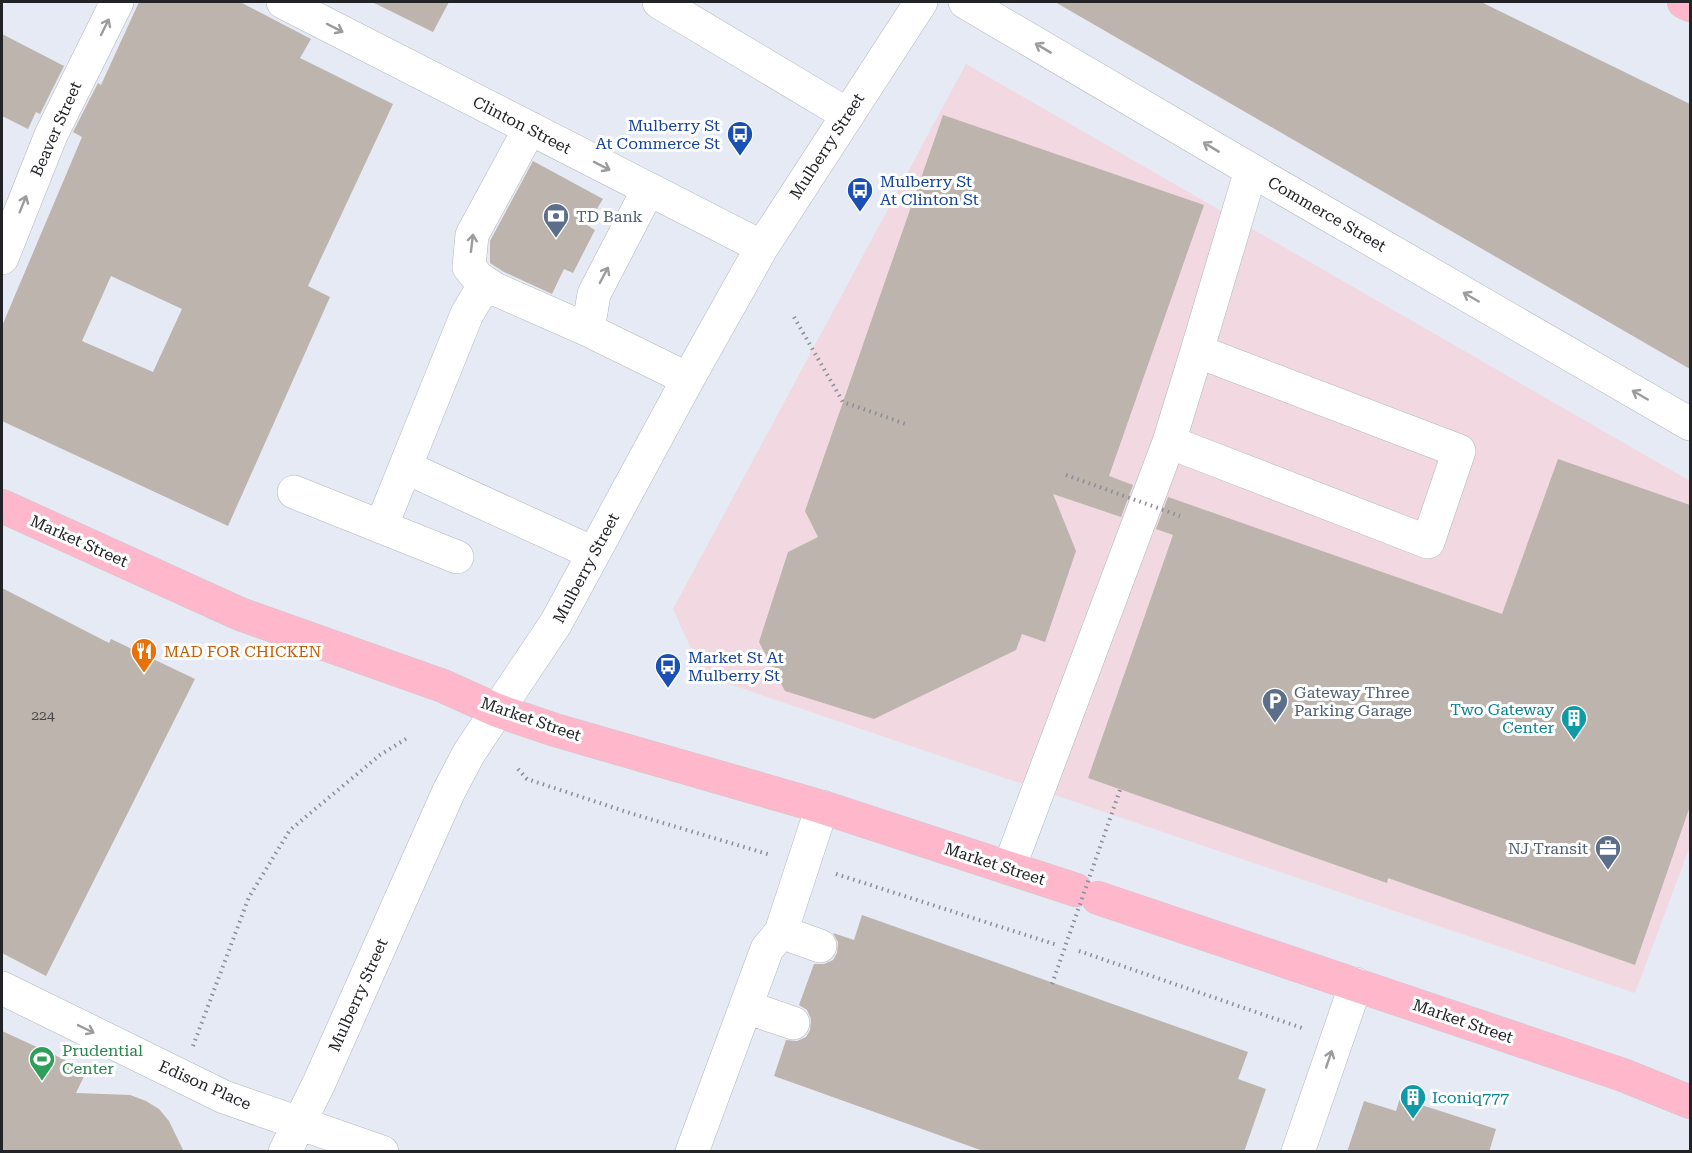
<svg xmlns="http://www.w3.org/2000/svg" width="1692" height="1153" font-family="'Roboto Serif',serif">
	<style>
		.commercial { fill: #f1d8e1 }
		.building { fill: #bdb4ad; fill-rule: evenodd }
		.lines { fill: none; stroke-linecap: round; stroke-linejoin: round }
		.minor-casing { stroke: #b1b5be; stroke-width: 34 }
		.major-casing { stroke: #cacacb; stroke-width: 34 }
		.path { stroke: #8b8e95; stroke-width: 4; stroke-dasharray: 1.5 4.5; stroke-linecap: butt }
		.minor { stroke: #fff; stroke-width: 33 }
		.major { stroke: #feb7cb; stroke-width: 33 }
		.path-bridge { stroke: #8b8e95; stroke-width: 4; stroke-dasharray: 1.5 4.5; stroke-linecap: butt }
		.oneway { stroke: #9b9c9d }
		.labels { text-anchor: middle; dominant-baseline: central; stroke-width: 6; stroke-linejoin: round; paint-order: stroke }
		.number-label { font-size: 14px; fill: #484748 }
		.street-label { font-size: 16px; fill: #212326; stroke: #fff }
		.transit-label { font-size: 16px; fill: #164399; stroke: #fff; text-anchor: start }
		.service-label { font-size: 16px; fill: #4e5e75; stroke: #fff; text-anchor: start }
		.food-label { font-size: 16px; fill: #c56008; stroke: #fff; text-anchor: start }
		.culture-label { font-size: 16px; fill: #0d838f; stroke: #fff; text-anchor: end }
		.leisure-label { font-size: 16px; fill: #27864d; stroke: #fff; text-anchor: start }
	</style>
	<rect width="100%" height="100%" fill="#e6eaf4"/>
	<path class="commercial" d="M 966,64 L 1690,481 L 1690,846 L 1635,993 L 703,675 L 673,609 Z"/>
	<path class="building" d="M 139,2 L 240,2 L 311,39 L 300,58 L 393,104 L 308,286 L 330,297 L 228,526 L 2,421 L 2,326 L 82,137 L 73,132 L 98,83 L 101,85 ZM 111,276 L 182,309 L 153,372 L 82,341 Z
		M 372,2 L 449,2 L 433,32 Z
		M 1055,2 L 1481,2 L 1690,104 L 1690,369 Z
		M 2,34 L 64,66 L 40,114 L 36,112 L 28,129 L 2,116 Z
		M 943,115 L 1204,205 L 1109,476 L 1133,485 L 1121,517 L 1053,494 L 1076,551 L 1045,642 L 1022,634 L 1016,650 L 874,719 L 785,691 L 759,642 L 788,552 L 818,537 L 805,511 Z
		M 533,161 L 603,199 L 587,225 L 595,230 L 573,273 L 564,269 L 552,294 L 504,272 L 490,263 L 490,241 Z
		M 1558,459 L 1690,505 L 1690,806 L 1635,965 L 1388,878 L 1387,883 L 1088,778 L 1173,535 L 1156,529 L 1168,497 L 1502,614 Z
		M 2,588 L 109,643 L 111,639 L 195,679 L 46,976 L 2,953 Z
		M 862,915 L 1248,1052 L 1238,1079 L 1266,1089 L 1244,1152 L 986,1152 L 774,1076 L 786,1040 L 797,1041 L 806,1037 L 810,1030 L 811,1019 L 807,1010 L 799,1005 L 814,964 L 824,964 L 833,960 L 837,953 L 838,942 L 833,933 L 854,940 Z
		M 2,1031 L 87,1070 L 76,1093 L 130,1095 L 146,1101 L 159,1109 L 169,1121 L 184,1152 L 2,1152 Z
		M 1400,1098 L 1496,1129 L 1489,1152 L 1347,1152 L 1364,1101 L 1396,1111 Z"/>
	<g class="lines">
		<g class="minor-casing">
			<path id="minor" d="M 283,2 L 762,247
				M 659,2 L 848,115
				M 965,2 L 1251,170 L 1690,424
				M 2,258 L 51,135 L 117,2
				M 495,289 L 478,278 L 469,267 L 472,235 L 530,128
				M 588,330 L 594,294 L 648,190
				M 1197,351 L 1169,442 L 1428,542 L 1459,451 L 1197,351 L 1251,170
				M 405,467 L 593,553
				M 294,492 L 457,557
				M 381,527 L 467,314 L 480,292 L 495,289 L 588,330 L 688,379
				M 1009,868 L 1169,442
				M 781,932 L 820,946
				M 2,988 L 224,1097 L 382,1152
				M 746,1007 L 793,1023
				M 285,1152 L 319,1083 L 449,791 L 469,753 L 556,623 L 688,379 L 762,247 L 921,2
				M 692,1152 L 767,949 L 781,932 L 822,807
				M 1298,1152 L 1356,984"/>
		</g>
		<g class="major-casing">
			<path id="major" d="M 1684,2 L 1690,5
				M 2,506 L 240,614 L 443,686 L 496,710 L 555,730 L 822,807 L 1076,890
				M 1098,898 L 1623,1075 L 1690,1102"/>
		</g>
		<path class="path" d="M 794,317 L 843,402 L 906,424
			M 518,769 L 527,779 L 633,814 L 771,855
			M 836,874 L 1057,945
			M 1079,951 L 1305,1029
			M 193,1046 L 249,897 L 290,830 L 380,755 L 409,737"/>
		<use href="#minor" class="minor"/>
		<use href="#major" class="major"/>
		<path class="path-bridge" d="M 1066,475 L 1180,516
			M 1052,984 L 1120,790"/>
	</g>
	<defs><path id="oneway-shaft" d="M-6 0H5M1.5-3L5.5 0L1.5 3" fill="none" stroke-width="1.6" stroke-linecap="round" stroke-linejoin="round" transform="scale(1.5)"/></defs>
	<g class="oneway">
		<use href="#oneway-shaft" transform="translate(105 27) rotate(-64)"/>
		<use href="#oneway-shaft" transform="translate(335 28) rotate(27)"/>
		<use href="#oneway-shaft" transform="translate(1043 48) rotate(-149)"/>
		<use href="#oneway-shaft" transform="translate(1211 147) rotate(-149)"/>
		<use href="#oneway-shaft" transform="translate(602 166) rotate(27)"/>
		<use href="#oneway-shaft" transform="translate(23 204) rotate(-68)"/>
		<use href="#oneway-shaft" transform="translate(472 243) rotate(-83)"/>
		<use href="#oneway-shaft" transform="translate(604 275) rotate(-62)"/>
		<use href="#oneway-shaft" transform="translate(1471 297) rotate(-150)"/>
		<use href="#oneway-shaft" transform="translate(1640 395) rotate(-150)"/>
		<use href="#oneway-shaft" transform="translate(86 1029) rotate(26)"/>
		<use href="#oneway-shaft" transform="translate(1329 1059) rotate(-71)"/>
	</g>
	<defs>
		<g id="bus-pin" transform="scale(1.35)"><path d="M0 17L-7.5 6A9.5 9.5 0 1 1 7.5 6Z" fill="#1a4fb4" stroke="#fff"/><path d="M-5-6H5V4H4V6H2V4H-2V6H-4V4H-5ZM-3.5-4V0h7V-4ZM-3.5 1.2v1.5H-2V1.2ZM2 1.2v1.5H3.5V1.2Z" fill="#fff"/></g>
		<g id="bank-pin" transform="scale(1.35)"><path d="M0 17L-7.5 6A9.5 9.5 0 1 1 7.5 6Z" fill="#5c6f8a" stroke="#fff"/><path d="M-6-4H6V4H-6ZM0-2.3a2.3 2.3 0 1 0 0 4.6a2.3 2.3 0 1 0 0-4.6Z" fill="#fff"/></g>
		<g id="restaurant-pin" transform="scale(1.35)"><path d="M0 17L-7.5 6A9.5 9.5 0 1 1 7.5 6Z" fill="#e8710a" stroke="#fff"/><path d="M-5-6h1v4h1v-4h1v4h1v-4h1v5L-1.5 .5V6h-2V.5L-5-1ZM5-6V6H3V1.5H1.5Q1.5-4 5-6Z" fill="#fff"/></g>
		<g id="parking-pin" transform="scale(1.35)"><path d="M0 17L-7.5 6A9.5 9.5 0 1 1 7.5 6Z" fill="#5c6f8a" stroke="#fff"/><path d="M-3.5-5.5H1a3.5 3.5 0 0 1 0 7H-1V5.5H-3.5ZM-1-3.4V-.6H.8a1.4 1.4 0 0 0 0-2.8Z" fill="#fff"/></g>
		<g id="building-pin" transform="scale(1.35)"><path d="M0 17L-7.5 6A9.5 9.5 0 1 1 7.5 6Z" fill="#0f9aa8" stroke="#fff"/><path d="M-4-6H4V6H1V3H-1V6H-4ZM-2.5-4.3h1.7v1.8h-1.7ZM.8-4.3h1.7v1.8H.8ZM-2.5-1h1.7V.8h-1.7ZM.8-1h1.7V.8H.8Z" fill="#fff"/></g>
		<g id="office-pin" transform="scale(1.35)"><path d="M0 17L-7.5 6A9.5 9.5 0 1 1 7.5 6Z" fill="#5c6f8a" stroke="#fff"/><path d="M-6-3h4V-5.5h4V-3h4V5H-6ZM-1-4.5V-3h2v-1.5ZM-6 0V1H6V0Z" fill="#fff"/></g>
		<g id="stadium-pin" transform="scale(1.35)"><path d="M0 17L-7.5 6A9.5 9.5 0 1 1 7.5 6Z" fill="#2e9e5b" stroke="#fff"/><path d="M0-5a6.5 5 0 1 0 0 10a6.5 5 0 1 0 0-10ZM-3.5-1.8h7v3.6h-7Z" fill="#fff"/></g>
	</defs>
	<g fill-rule="evenodd">
		<use href="#bus-pin" x="740" y="134"/>
		<use href="#bus-pin" x="860" y="190"/>
		<use href="#bank-pin" x="556" y="216"/>
		<use href="#restaurant-pin" x="144" y="651"/>
		<use href="#bus-pin" x="668" y="666"/>
		<use href="#parking-pin" x="1275" y="701"/>
		<use href="#building-pin" x="1574" y="718"/>
		<use href="#office-pin" x="1608" y="848"/>
		<use href="#stadium-pin" x="42" y="1059"/>
		<use href="#building-pin" x="1413" y="1097"/>
	</g>
	<g class="labels">
		<g class="number-label">
			<text x="43" y="715">224</text>
		</g>
		<g class="street-label">
			<text transform="translate(522 125) rotate(27)">Clinton Street</text>
			<text transform="translate(56 129) rotate(-66)">Beaver Street</text>
			<text transform="translate(827 146) rotate(-57)">Mulberry Street</text>
			<text transform="translate(1327 214) rotate(30)">Commerce Street</text>
			<text transform="translate(79 541) rotate(24)">Market Street</text>
			<text transform="translate(586 568) rotate(-62)">Mulberry Street</text>
			<text transform="translate(531 719) rotate(19)">Market Street</text>
			<text transform="translate(995 864) rotate(18)">Market Street</text>
			<text transform="translate(358 995) rotate(-66)">Mulberry Street</text>
			<text transform="translate(1463 1021) rotate(19)">Market Street</text>
			<text transform="translate(205 1085) rotate(24)">Edison Place</text>
		</g>
		<g class="transit-label">
			<text x="720" y="125" text-anchor="end">Mulberry St<tspan x="720" dy="18">At Commerce St</tspan></text>
			<text x="880" y="181">Mulberry St<tspan x="880" dy="18">At Clinton St</tspan></text>
			<text x="688" y="657">Market St At<tspan x="688" dy="18">Mulberry St</tspan></text>
		</g>
		<g class="service-label">
			<text x="576" y="216">TD Bank</text>
			<text x="1294" y="692">Gateway Three<tspan x="1294" dy="18">Parking Garage</tspan></text>
			<text x="1588" y="848" text-anchor="end">NJ Transit</text>
		</g>
		<g class="food-label">
			<text x="164" y="651">MAD FOR CHICKEN</text>
		</g>
		<g class="culture-label">
			<text x="1554" y="709">Two Gateway<tspan x="1554" dy="18">Center</tspan></text>
			<text x="1432" y="1097" text-anchor="start">Iconiq777</text>
		</g>
		<g class="leisure-label">
			<text x="62" y="1050">Prudential<tspan x="62" dy="18">Center</tspan></text>
		</g>
	</g>
	<rect width="1692" height="1153" fill="none" stroke="#212326" stroke-width="6"/>
</svg>
